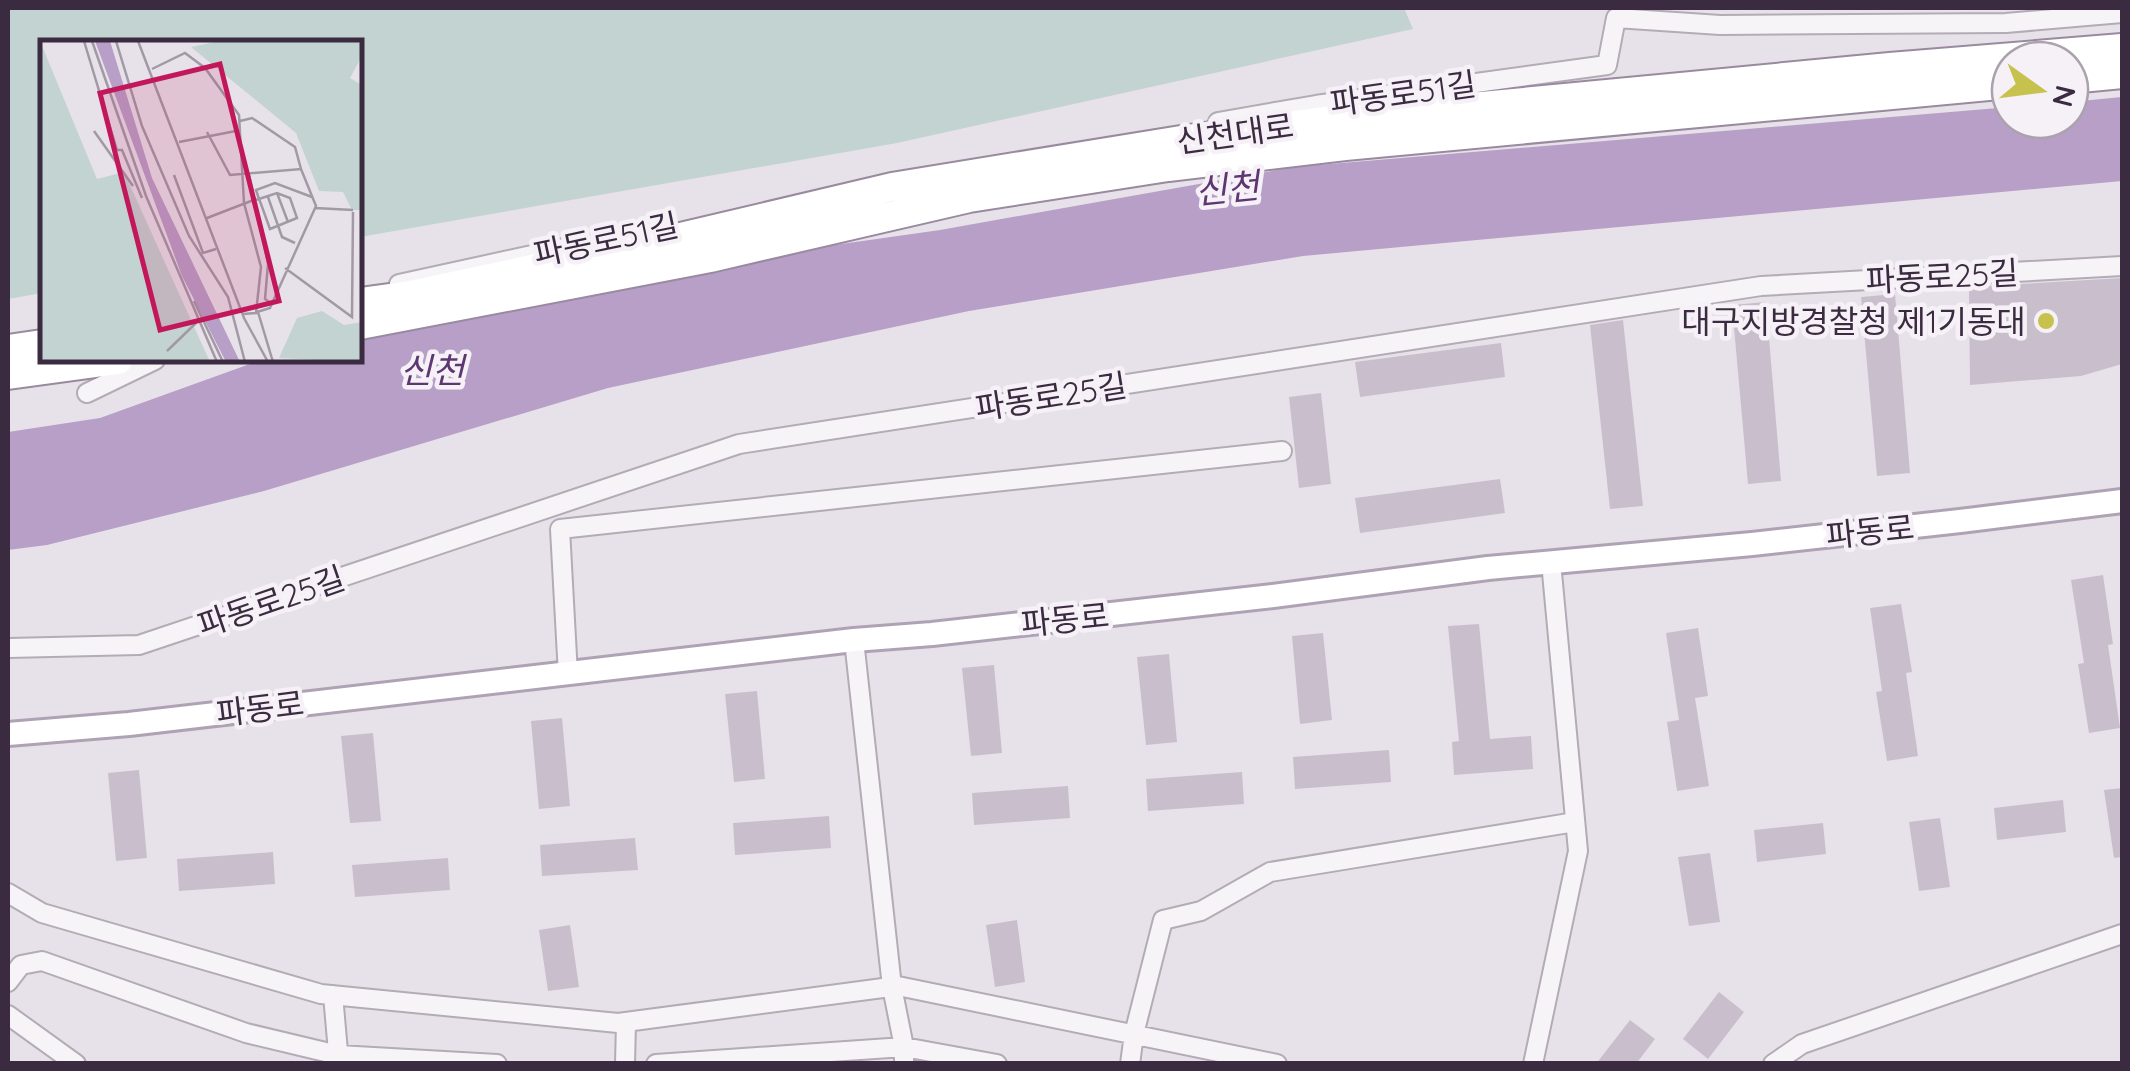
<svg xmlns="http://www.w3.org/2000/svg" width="2130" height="1071" font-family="Quicksand,'Noto Sans KR',sans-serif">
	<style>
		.green { fill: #c3d3d1 }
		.water { fill: #b89fc7 }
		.building { fill: #c9bfcc }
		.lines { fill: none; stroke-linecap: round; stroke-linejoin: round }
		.minor-casing { stroke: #b3abb6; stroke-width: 22 }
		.major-casing { stroke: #afa2b5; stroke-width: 28 }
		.highway-casing { stroke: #998a9f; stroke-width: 32 }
		.minor { stroke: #f7f4f8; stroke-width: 18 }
		.major { stroke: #fff; stroke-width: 22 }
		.highway { stroke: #fff; stroke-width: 28 }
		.poi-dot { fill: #c7c14e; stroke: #f5f1f7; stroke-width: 4 }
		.labels { text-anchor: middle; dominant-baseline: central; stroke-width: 9; stroke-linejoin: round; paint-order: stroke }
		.street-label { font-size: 32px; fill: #3b2b40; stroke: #f5f1f7 }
		.poi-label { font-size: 32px; fill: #3b2b40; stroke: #f5f1f7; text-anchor: end }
		.water-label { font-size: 35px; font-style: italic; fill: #5e3772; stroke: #f5f1f7 }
		.inset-road { fill: none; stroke: #a299a5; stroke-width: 2.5 }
		.view { fill: #c2185b; fill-opacity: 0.15; stroke: #c2185b; stroke-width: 5 }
		.inset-edge { fill: none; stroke: #3b2b40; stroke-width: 5 }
	</style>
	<rect width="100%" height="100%" fill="#e7e2e9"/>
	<path class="green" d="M 8,8 L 1404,8 L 1413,29 L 897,143 L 360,237 L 360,42 L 42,42 L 42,293 L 8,299 Z"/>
	<path class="water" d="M 2122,97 L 2122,181 L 1303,256 L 969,311 L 608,388 L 264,491 L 47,545 L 8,550 L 8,432 L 100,418 L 261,360 L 360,360 L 360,324 L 412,305 L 940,230 L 1294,167 L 2010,107 L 2010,120 L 2070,120 L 2070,102 Z"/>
	<path class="building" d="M 2122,278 L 2122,364 L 2081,376 L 1970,385 L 1969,287 Z
		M 1895,294 L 1910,473 L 1877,476 L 1861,297 Z
		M 1766,302 L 1781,481 L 1748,484 L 1732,305 Z
		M 1623,320 L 1643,506 L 1610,509 L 1590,325 Z
		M 1501,343 L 1505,377 L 1360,397 L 1355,362 Z
		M 1321,393 L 1331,484 L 1299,488 L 1289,397 Z
		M 1500,479 L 1505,513 L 1360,533 L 1355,498 Z
		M 2103,575 L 2113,644 L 2108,645 L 2120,728 L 2089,733 L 2078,664 L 2084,663 L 2071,580 Z
		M 1901,604 L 1912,672 L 1906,673 L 1918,756 L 1887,761 L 1876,692 L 1882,691 L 1870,608 Z
		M 1479,624 L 1490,739 L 1531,736 L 1533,769 L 1454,775 L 1452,742 L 1459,741 L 1448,626 Z
		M 1698,628 L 1708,696 L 1695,698 L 1709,786 L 1677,791 L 1667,722 L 1679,720 L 1666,633 Z
		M 1323,633 L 1332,720 L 1300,724 L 1292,636 Z
		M 1169,654 L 1177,742 L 1146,745 L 1137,657 Z
		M 994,665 L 1002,753 L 971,756 L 962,668 Z
		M 757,691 L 765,779 L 734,782 L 725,694 Z
		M 562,718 L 570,806 L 539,809 L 531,721 Z
		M 373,733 L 381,821 L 350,823 L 341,736 Z
		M 1389,750 L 1391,782 L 1295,789 L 1293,757 Z
		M 139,770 L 147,858 L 116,861 L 108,773 Z
		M 1242,772 L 1244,804 L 1148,811 L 1146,779 Z
		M 1068,786 L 1070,818 L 974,825 L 972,793 Z
		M 2122,788 L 2122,857 L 2114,858 L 2104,790 Z
		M 2063,800 L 2066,832 L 1997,840 L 1994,808 Z
		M 829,816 L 831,848 L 735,855 L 733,823 Z
		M 1940,818 L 1950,887 L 1919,891 L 1909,822 Z
		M 1823,823 L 1826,854 L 1757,862 L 1754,830 Z
		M 635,838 L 638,870 L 542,876 L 540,845 Z
		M 273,852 L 275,884 L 179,891 L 177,859 Z
		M 1710,853 L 1720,922 L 1689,926 L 1678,857 Z
		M 448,858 L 450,890 L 355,897 L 352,865 Z
		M 1017,920 L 1025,982 L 995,987 L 986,925 Z
		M 570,925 L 579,987 L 548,991 L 539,930 Z
		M 1719,992 L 1744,1012 L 1708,1059 L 1683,1039 Z
		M 1630,1020 L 1655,1039 L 1636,1064 L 1596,1064 Z"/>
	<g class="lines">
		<g class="minor-casing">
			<path id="minor" d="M 1218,122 L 1316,105 L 1607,65 L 1616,18 L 1720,25 L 2006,23 L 2122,13
				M 399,284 L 564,248
				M 87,393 L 155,360
				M 854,640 L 892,987 L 904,1047 L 904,1064
				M 8,648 L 139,645 L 739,444 L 1761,286 L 2122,266
				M 568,675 L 560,529 L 1282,451
				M 8,893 L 42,913 L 321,994 L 618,1023 L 898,986 L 1277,1064
				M 8,982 L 21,965 L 42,961 L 246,1033 L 338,1055 L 497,1064
				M 333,995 L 339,1063
				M 8,1015 L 76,1064
				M 625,1064 L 626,1022
				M 656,1064 L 904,1047 L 997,1064
				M 1130,1064 L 1134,1034 L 1163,920 L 1201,911 L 1270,872 L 1575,822
				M 1533,1064 L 1578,851 L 1551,562
				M 1773,1064 L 1802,1044 L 2122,934"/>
		</g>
		<g class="major-casing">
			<path id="major" d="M 8,734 L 129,724 L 854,640 L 932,634 L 1273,596 L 1488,568 L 1752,544 L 1960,521 L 2122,501"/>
		</g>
		<g class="highway-casing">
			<path id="highway" d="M 2070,79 L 2122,74
				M 360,302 L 411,295 L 681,237 L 892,187 L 1181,140 L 1334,120 L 1890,67 L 2122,48
				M 360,325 L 710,258 L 969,198 L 1168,167 L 1345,146 L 2010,84
				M 8,349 L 42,344
				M 8,375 L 118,360"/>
		</g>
		<use href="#minor" class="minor"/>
		<use href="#major" class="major"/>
		<use href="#highway" class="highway"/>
	</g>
	<circle class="poi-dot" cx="2046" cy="321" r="10"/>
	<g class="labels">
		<g class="street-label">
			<text transform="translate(1403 93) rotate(-8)">파동로51길</text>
			<text transform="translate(1235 133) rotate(-8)">신천대로</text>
			<text transform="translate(606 239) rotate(-12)">파동로51길</text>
			<text transform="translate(1942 276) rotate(-3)">파동로25길</text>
			<text transform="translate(1051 396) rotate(-9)">파동로25길</text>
			<text transform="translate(1870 531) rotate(-6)">파동로</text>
			<text transform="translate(271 601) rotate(-19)">파동로25길</text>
			<text transform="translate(1065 619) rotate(-6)">파동로</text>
			<text transform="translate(260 708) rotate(-7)">파동로</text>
		</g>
		<g class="poi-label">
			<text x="2026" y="321">대구지방경찰청 제1기동대</text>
		</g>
		<g class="water-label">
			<text transform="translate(1227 188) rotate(-6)">신천</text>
			<text x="432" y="370">신천</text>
		</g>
	</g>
	<g transform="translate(40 40)">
		<rect width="322" height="322" fill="#e7e2e9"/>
		<path d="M 0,1 L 57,139 L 84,132 L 170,322 L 0,322 ZM 180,1 L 321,1 L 322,16 L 310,38 L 322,45 L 322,170 L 312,170 L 303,152 L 279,151 L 256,93 L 151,7 ZM 282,271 L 304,285 L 322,282 L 322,322 L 239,318 L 257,278 Z" fill="#c3d3d1"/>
		<path d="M 55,1 L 70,1 L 112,138 L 200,322 L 186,322 L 142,236 Z" fill="#b89fc7"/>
		<path class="inset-road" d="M 44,1 L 77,110 L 82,110 L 102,158M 52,1 L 106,156 L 177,322M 76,1 L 102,86 L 149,196 L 188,257 L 205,322M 98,1 L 204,278 L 228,322M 112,29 L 145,13 L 165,28 L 199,75 L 204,163 L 221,227 L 216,273 L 203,274M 200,81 L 212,78 L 255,107 L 261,129M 54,91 L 93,146M 167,92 L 190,135 L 261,129 L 276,166 L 230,268 L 217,272M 139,102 L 201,90M 134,135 L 163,213 L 176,209M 209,135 L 228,224 L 225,259 L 232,264M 237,153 L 248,182M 228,157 L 242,197 L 255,203M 275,168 L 313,170M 167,178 L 211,161 L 219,159 L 237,153 L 250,158 L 257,178 L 230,189 L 221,164 L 219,159 L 216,150 L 235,143 L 272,157M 245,228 L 312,277 L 313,172M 154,261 L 183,322M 218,272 L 233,322M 127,311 L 156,283"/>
		<path class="view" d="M 180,24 L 239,261 L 120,290 L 60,53 Z"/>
		<rect width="322" height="322" class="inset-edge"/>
	</g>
	<rect width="2130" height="1071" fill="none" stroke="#3b2b40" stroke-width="20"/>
	<g transform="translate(2040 90) rotate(104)"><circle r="48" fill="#f5f1f7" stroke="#aba2ae" stroke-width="2.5"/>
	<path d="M0-8L18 38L0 25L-18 38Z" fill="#c7c14e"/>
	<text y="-15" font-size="28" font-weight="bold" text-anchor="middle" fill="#3b2b40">N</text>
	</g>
</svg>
